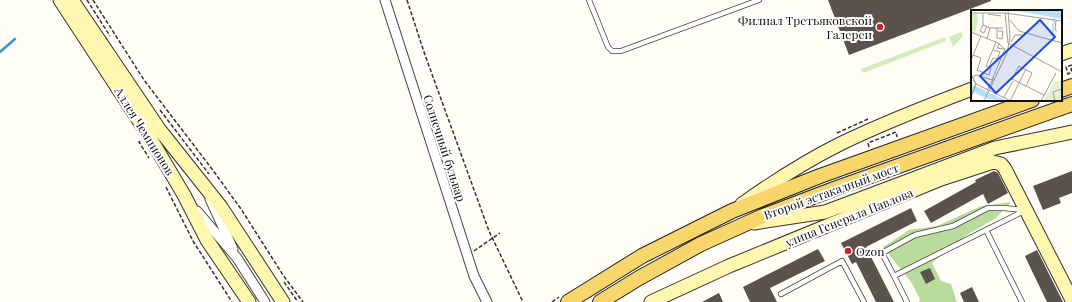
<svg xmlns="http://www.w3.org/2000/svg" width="1072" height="302" font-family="'Playfair Display',serif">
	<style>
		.green { fill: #d5ebbd }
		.forest { fill: #b9dc9c }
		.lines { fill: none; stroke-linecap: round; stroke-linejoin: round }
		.stream { stroke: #3f96cf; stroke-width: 2.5 }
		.building { fill: #5a524d }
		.lane-casing { stroke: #444; stroke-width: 6 }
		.street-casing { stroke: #444; stroke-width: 11 }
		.secondary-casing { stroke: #333; stroke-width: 15 }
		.primary-casing { stroke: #222; stroke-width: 16 }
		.path { stroke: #333; stroke-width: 1.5; stroke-dasharray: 4 2; stroke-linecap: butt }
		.lane { stroke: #fff; stroke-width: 4.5 }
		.street { stroke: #fff; stroke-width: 9 }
		.secondary { stroke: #fff6b0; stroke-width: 13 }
		.primary { stroke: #f9d66b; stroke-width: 14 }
		.poi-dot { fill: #c4262e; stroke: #fff; stroke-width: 1.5 }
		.labels { text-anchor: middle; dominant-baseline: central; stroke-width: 4; stroke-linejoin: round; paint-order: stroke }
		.poi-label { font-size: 12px; fill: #111; stroke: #fff; text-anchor: end }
		.street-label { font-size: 12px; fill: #111; stroke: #fff }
		.inset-river { fill: none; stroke: #b9e0f7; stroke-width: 2 }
		.inset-road { fill: none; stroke: #a09f9a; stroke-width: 1 }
		.view { fill: #1d4ed8; fill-opacity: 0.15; stroke: #1d4ed8; stroke-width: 2 }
		.inset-edge { fill: none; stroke: #111; stroke-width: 2 }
	</style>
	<rect width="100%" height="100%" fill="#fffdf5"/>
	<path class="green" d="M 961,32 L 963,36 L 953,47 L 949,37 Z
		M 945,37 L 946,41 L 863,73 L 861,69 Z"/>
	<path class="forest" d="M 1011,202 L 996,218 L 965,236 L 932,263 L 941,281 L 951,284 L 957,302 L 919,302 L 920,299 L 911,282 L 883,247 L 909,230 L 937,226 L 981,206 Z"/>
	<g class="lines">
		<path class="stream" d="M 0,52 L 15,39"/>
	</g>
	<path class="building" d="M 828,0 L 991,0 L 991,1 L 849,55 Z
		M 994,171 L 998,173 L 1008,193 L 988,204 L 983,194 L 931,223 L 924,211 L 976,182 L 975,180 Z
		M 1072,171 L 1072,193 L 1059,198 L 1061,203 L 1043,210 L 1033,186 Z
		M 911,208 L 917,221 L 866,247 L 894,302 L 876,302 L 856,262 L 852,264 L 841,243 Z
		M 818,249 L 825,261 L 770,288 L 777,302 L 750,302 L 743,287 Z
		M 1037,250 L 1063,302 L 1047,302 L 1030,267 L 1025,256 Z
		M 930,268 L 935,279 L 926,284 L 920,272 Z
		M 972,287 L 979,302 L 964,302 L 960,293 Z
		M 719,293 L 723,302 L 702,302 Z"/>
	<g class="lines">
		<g class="lane-casing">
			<path id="lane" d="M 589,0 L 608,47 L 612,51 L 621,51 L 759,0
				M 986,230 L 1026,210
				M 894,276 L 882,253 L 915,235 L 953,226 L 988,208 L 1004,208 L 1024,210
				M 781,294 L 842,261 L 864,302
				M 907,302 L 894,276 L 986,230 L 1022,302"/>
		</g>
		<g class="street-casing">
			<path id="street" d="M 385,0 L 474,276 L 487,302
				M 210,199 L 233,249
				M 197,211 L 237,258 L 265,302"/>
		</g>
		<g class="secondary-casing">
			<path id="secondary" d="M 60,0 L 149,136 L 184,195 L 207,240 L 249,302
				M 72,0 L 159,129 L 221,207 L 283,302
				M 1061,54 L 1072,50
				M 742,204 C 773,182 806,161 840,144 C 883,123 927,106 972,89
				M 754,223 L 825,212 L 995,148 L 1072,132
				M 651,302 L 729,266 L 941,179 L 993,162 L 1001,164 L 1005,169 L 1072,300"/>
		</g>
		<g class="primary-casing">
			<path id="primary" d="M 1061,90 L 1072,86
				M 568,302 L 642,256 L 732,211 L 820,176 L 1032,100
				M 600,302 L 639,278 L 701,244 L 763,216 L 834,189 L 1072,104"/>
		</g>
		<path class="path" d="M 87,0 L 110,36
			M 93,0 L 144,80 L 212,169 L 241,209 L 283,275 L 303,302
			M 407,0 L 425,55 L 489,231 L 523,302
			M 1072,65 L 1066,67 L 1068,74 L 1072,72
			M 1072,68 L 1071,69 L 1072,72
			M 160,110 L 209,174
			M 837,133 L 868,119
			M 140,141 L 139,142 L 149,158
			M 869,147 L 868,143 L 896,132 L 897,137
			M 166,187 L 193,241 L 232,302
			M 474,251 L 500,233
			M 284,282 L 298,302
			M 552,302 L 559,297"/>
		<use href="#lane" class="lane"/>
		<use href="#street" class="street"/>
		<use href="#secondary" class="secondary"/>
		<use href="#primary" class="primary"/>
	</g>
	<g class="poi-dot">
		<circle cx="880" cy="27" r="4"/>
		<circle cx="848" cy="251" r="4"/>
	</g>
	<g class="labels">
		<g class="poi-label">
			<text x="872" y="20">Филиал Третьяковской<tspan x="872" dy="14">Галереи</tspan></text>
			<text x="856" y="251" text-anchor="start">Ozon</text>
		</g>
		<g class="street-label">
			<text transform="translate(145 131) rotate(58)">Аллея Чемпионов</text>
			<text transform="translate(445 148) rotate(72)">Солнечный бульвар</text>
			<text transform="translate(831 191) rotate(-20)">Второй эстакадный мост</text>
			<text transform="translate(849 217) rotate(-22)">улица Генерала Павлова</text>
		</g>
	</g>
	<g transform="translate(971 10)">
		<rect width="91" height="91" fill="#fffdf5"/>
		<path d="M 0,4 L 6,4 L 7,10 L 4,22 L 0,20 Z" fill="#d5ebbd"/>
		<path d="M 91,70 L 91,91 L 73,91 L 82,73 Z" fill="#e6f2cf"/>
		<path d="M 43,0 L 87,1 L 91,2 L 91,9 ZM 0,75 L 9,78 L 36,91 L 17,89 L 0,81 Z" fill="#b9e0f7"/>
		<path class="inset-river" d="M 81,26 L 83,8"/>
		<path class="inset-road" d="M 0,3 L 34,3 L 91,11M 12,3 L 12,15 L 19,18 L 16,29M 34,3 L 37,33 L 91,62M 17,4 L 30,6M 39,10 L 48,21 L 91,33M 85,10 L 84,20 L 86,21M 12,15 L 9,21 L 13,23 L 16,16M 19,18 L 32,18M 26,18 L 26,28 L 31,29 L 32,21 L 27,21M 0,22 L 27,33 L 34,39 L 21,70 L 6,65 L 0,67M 40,32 L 44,25 L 53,25M 28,33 L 26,38 L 33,39M 2,45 L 10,48 L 6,61M 0,50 L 10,26M 18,57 L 15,56 L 25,32M 6,60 L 18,65 L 20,58 L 18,57 L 22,48 L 26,49 L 29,42 L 22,40M 0,64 L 5,74 L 0,87M 0,65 L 5,74 L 0,87M 5,74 L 40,91M 55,76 L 61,63 L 48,56 L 41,69 L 73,85M 16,80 L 23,68M 33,87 L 42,71M 13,91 L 36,43 L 39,27 L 37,0M 39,91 L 55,59M 70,91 L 85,63M 84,91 L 82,82 L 91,79"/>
		<path class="view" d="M 69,10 L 84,27 L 25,83 L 9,66 Z"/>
		<rect width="91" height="91" class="inset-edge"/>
	</g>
</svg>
